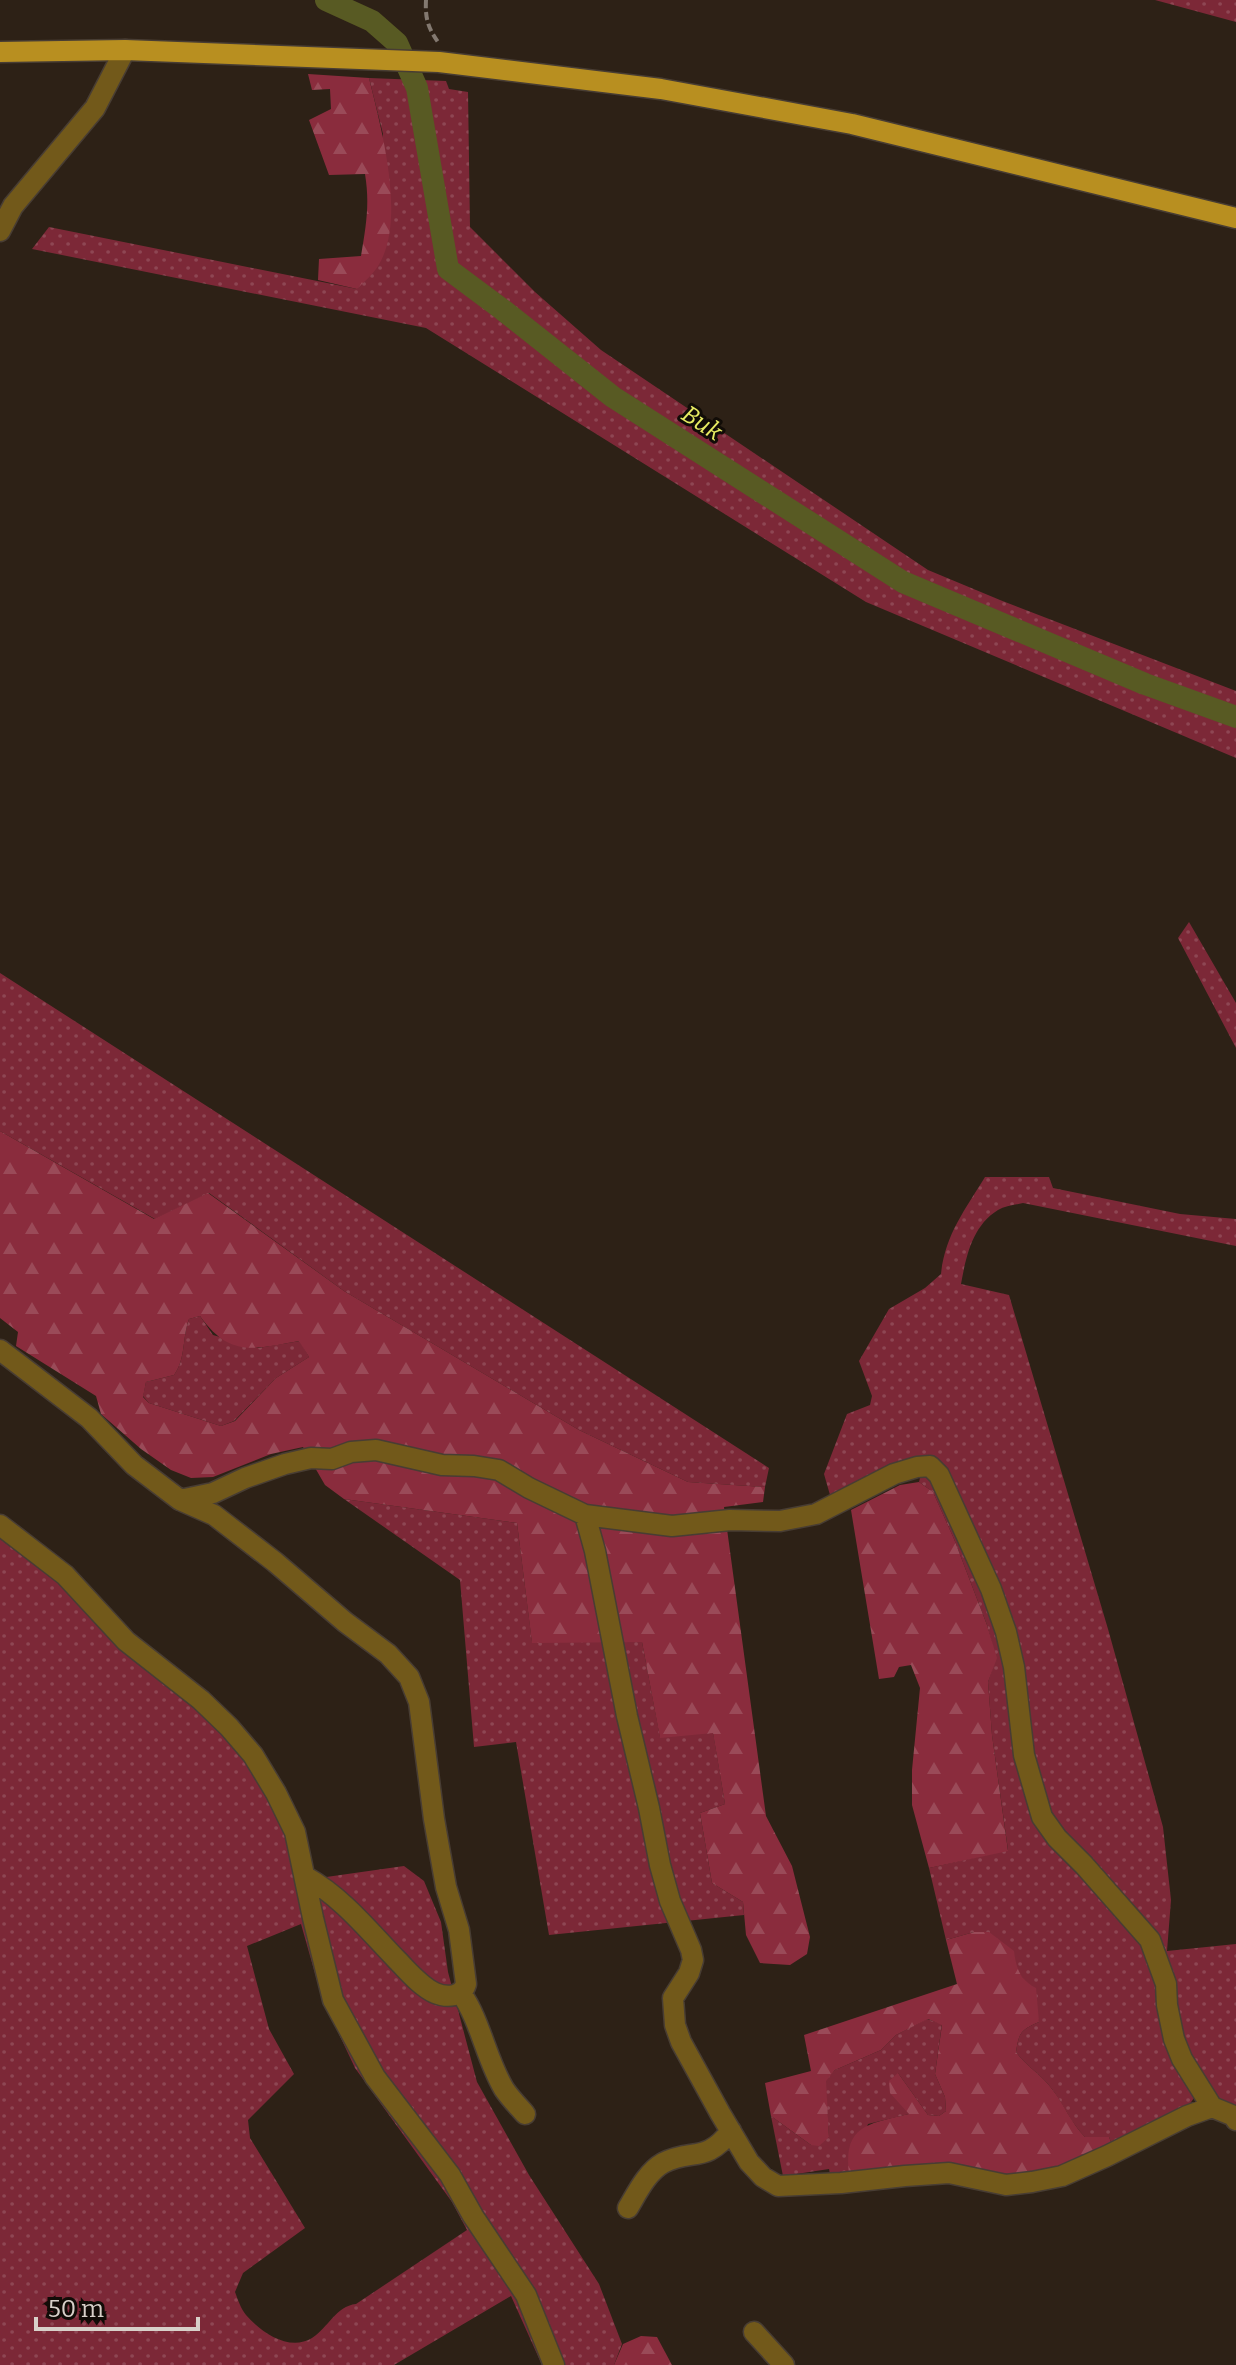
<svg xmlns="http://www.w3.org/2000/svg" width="1236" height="2365" font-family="Bitter,serif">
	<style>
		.grass { fill: url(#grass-dots); fill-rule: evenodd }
		.forest { fill: url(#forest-firs); fill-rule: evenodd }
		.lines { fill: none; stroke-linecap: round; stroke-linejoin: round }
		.canal { stroke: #585a23; stroke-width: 22 }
		.street-casing { stroke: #483d33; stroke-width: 23 }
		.primary-casing { stroke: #483d33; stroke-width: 23 }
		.path { stroke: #837970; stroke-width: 4; stroke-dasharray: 8 4; stroke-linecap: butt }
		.street { stroke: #72591a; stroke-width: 20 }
		.primary { stroke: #b88f20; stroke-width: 20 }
		.labels { text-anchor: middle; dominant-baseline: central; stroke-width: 6; stroke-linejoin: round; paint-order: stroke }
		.water-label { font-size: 24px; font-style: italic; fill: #e7eb62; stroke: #110c07 }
	</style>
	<defs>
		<pattern id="grass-dots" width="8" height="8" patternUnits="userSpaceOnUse" patternTransform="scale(2)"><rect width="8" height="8" fill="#7c2837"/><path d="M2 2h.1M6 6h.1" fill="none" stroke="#8e4653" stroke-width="1.8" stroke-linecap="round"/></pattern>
		<pattern id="forest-firs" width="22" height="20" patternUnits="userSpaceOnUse" patternTransform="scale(2)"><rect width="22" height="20" fill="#8a2c3d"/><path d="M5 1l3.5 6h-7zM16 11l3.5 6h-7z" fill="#9a4a58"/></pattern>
	</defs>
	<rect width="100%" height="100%" fill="#2d2116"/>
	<path class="grass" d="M 1155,0 L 1236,0 L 1236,22 Z
		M 369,78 L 446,81 L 449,89 L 468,92 L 470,227 L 535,292 L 601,350 L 928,570 L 1000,600 L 1236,691 L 1236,758 L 866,602 L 426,328 L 32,249 L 49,227 L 357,289 L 383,134 Z
		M 1189,922 L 1236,1003 L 1236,1048 L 1178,938 Z
		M 0,973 L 769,1468 L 765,1487 L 688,1482 L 579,1430 L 344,1291 L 209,1193 L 155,1219 L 0,1131 Z
		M 985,1177 L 1049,1177 L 1053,1188 L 1180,1214 L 1236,1219 L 1236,1246 L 1023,1203 C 1015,1205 1005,1206 998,1210 C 972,1226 966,1257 961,1284 L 1009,1295 L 1108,1629 L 1163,1827 L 1171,1900 L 1167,1951 L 1236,1944 L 1236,2112 L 1193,2086 L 1194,2098 L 1189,2105 L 1112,2145 L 1109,2137 L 1085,2137 C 1071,2123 1064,2105 1052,2089 C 1042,2075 1026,2066 1016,2052 C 1019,2032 1021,2030 1039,2022 L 1027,1984 L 1016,1969 L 974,1932 L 946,1940 L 929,1868 L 1008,1850 L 992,1735 L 988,1682 L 996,1658 L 987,1625 L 954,1539 L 933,1492 L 919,1482 L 925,1458 L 909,1458 L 830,1495 L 824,1474 L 847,1414 L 870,1405 L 872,1396 L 859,1361 L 889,1309 L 925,1288 L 941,1274 C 945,1235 965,1210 985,1177 Z
		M 200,1316 L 213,1335 L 258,1348 L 300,1341 L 309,1357 L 276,1378 L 234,1421 L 221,1426 L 149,1403 L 143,1396 L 146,1382 L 174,1375 C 186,1359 182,1338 189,1319 Z
		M 344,1499 L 517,1523 L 532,1642 L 642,1642 L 660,1737 L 713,1732 L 725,1804 L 700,1813 L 712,1883 L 743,1902 L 744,1915 L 549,1935 L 516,1742 L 474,1747 L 460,1580 Z
		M 0,1536 L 57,1577 L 195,1704 L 248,1760 L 289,1833 L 298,1881 L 404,1866 L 424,1881 L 441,1922 L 448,1972 L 477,2082 L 529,2175 L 599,2284 L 622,2344 L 614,2365 L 542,2365 L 511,2296 L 394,2365 L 0,2365 ZM 301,1924 L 322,1998 L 355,2068 L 452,2202 L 467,2230 L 356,2304 C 336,2306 328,2328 312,2338 C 289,2352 261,2332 246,2315 C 241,2309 238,2300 235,2292 L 243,2273 L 305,2228 L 250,2138 L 248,2120 L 294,2074 L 269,2029 L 247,1946 Z
		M 927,2019 L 942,2024 L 935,2074 L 945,2097 L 946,2111 L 939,2116 L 928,2115 L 898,2073 L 909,2114 L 868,2124 L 849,2174 L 831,2177 L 829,2169 L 783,2176 L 771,2116 L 811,2145 L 829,2137 L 825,2081 L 835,2070 L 881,2050 L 896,2035 Z"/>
	<path class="forest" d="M 308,74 L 369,78 C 381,128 407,220 378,266 C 373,274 364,282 357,289 L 318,280 L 319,259 L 361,256 C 366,226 370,204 365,174 L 329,175 L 309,120 L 331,109 L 330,89 L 312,90 Z
		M 0,1131 L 154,1219 L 208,1193 L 344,1291 L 579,1430 L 688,1482 L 765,1487 L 763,1502 L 724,1507 L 766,1816 L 792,1866 L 810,1937 L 807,1954 L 790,1965 L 760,1963 L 746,1935 L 743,1902 L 712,1883 L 700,1813 L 725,1804 L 713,1733 L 660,1738 L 642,1642 L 532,1643 L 517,1523 L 344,1499 L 325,1485 L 303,1447 L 271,1454 L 213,1477 L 191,1478 L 171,1470 L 141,1449 L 101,1414 L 96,1396 L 16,1346 L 18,1332 L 0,1318 ZM 200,1316 C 230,1358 254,1349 299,1341 L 309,1357 L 276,1378 L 235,1421 L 221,1426 L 149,1403 L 143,1397 L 146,1382 L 174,1375 C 186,1359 182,1338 189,1319 Z
		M 919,1482 L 933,1492 L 954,1539 L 987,1625 L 997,1658 L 988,1682 L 992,1735 L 1008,1851 L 929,1868 L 912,1805 L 912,1770 L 920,1688 L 911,1665 L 899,1667 L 894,1677 L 879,1679 L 851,1510 L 900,1485 Z
		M 974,1932 L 989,1932 L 1014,1951 C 1016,1968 1020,1980 1036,1988 L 1039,2022 C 1021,2030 1019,2032 1016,2052 C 1026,2066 1042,2075 1052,2089 C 1064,2104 1071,2123 1085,2137 L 1109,2137 L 1112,2145 C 1081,2159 1052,2171 1019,2177 L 849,2174 C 843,2124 869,2124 909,2114 L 890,2093 L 889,2081 L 898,2073 L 928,2115 L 939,2116 L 946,2111 L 945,2097 L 935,2074 L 942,2025 L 928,2019 L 896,2035 L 881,2050 L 835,2070 L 826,2081 L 829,2137 L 819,2146 L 811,2145 L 771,2116 L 765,2083 L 811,2071 L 804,2035 L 957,1984 L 946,1940 Z
		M 641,2336 L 657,2337 L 672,2365 L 614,2365 L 623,2344 Z"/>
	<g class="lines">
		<path class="canal" d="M 326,0 L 372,21 L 397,43 L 417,88 L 448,269 L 503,310 L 613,397 L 903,582 L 1145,684 L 1236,717"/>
		<g class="street-casing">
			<path id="street" d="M 0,231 L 13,206 L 95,108 L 125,50
				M 0,1350 L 89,1418 L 134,1465 L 180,1500 L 213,1493 L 245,1478 L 285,1464 L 311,1458 L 332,1459 L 351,1452 L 376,1450 L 442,1465 L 474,1466 L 499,1470 L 529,1488 L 585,1515 L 595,1551 L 627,1716 L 649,1808 L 660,1865 L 670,1901 L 691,1950 L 693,1960 L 689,1973 L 673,1998 L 675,2025 L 681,2042 L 720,2113 L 749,2162 L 763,2177 L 778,2186 L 841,2183 L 905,2176 L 949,2173 L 1006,2185 L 1032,2182 L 1062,2176 L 1107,2156 L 1187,2116 L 1212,2107 L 1234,2116 L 1236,2120
				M 180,1500 L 214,1515 L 275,1562 L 345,1622 L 388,1654 L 409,1677 L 419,1702 L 434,1819 L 446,1887 L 459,1930 L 466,1984 C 462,1997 447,1998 435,1993 C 420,1986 408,1971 397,1960 C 369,1931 342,1897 306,1877
				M 585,1515 L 672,1526 L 730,1520 L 780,1521 L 816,1514 L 894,1474 L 917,1467 L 930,1466 L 939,1475 L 991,1589 L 1006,1632 L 1014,1667 L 1024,1755 L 1042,1817 L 1057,1838 L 1084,1865 L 1150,1940 L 1166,1984 L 1167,2005 L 1174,2039 L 1182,2059 L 1212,2107
				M 0,1525 L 65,1575 L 126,1641 L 201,1700 L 229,1727 L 253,1755 L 276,1793 L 295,1832 L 313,1918 L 333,2000 L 375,2077 L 450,2175 L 473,2216 L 526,2295 L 554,2365
				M 461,1993 C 481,2022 486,2059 504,2089 C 510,2098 518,2106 525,2114
				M 628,2208 C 637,2193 647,2172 663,2163 C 693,2148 705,2164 731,2131
				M 754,2332 L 784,2365"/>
		</g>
		<g class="primary-casing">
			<path id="primary" d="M 0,52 L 125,50 L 439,62 L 661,89 L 852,124 L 1236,218"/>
		</g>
		<path class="path" d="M 426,0 C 425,18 428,28 438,42"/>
		<use href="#street" class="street"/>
		<use href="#primary" class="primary"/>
	</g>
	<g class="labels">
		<g class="water-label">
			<text transform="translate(702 423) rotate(33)">Buk</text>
		</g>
	</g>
	<path d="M36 2317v12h162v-12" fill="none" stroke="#d8d0c9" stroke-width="4"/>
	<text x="48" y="2317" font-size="24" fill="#d8d0c9" stroke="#110c07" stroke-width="6" paint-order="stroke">50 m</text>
</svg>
